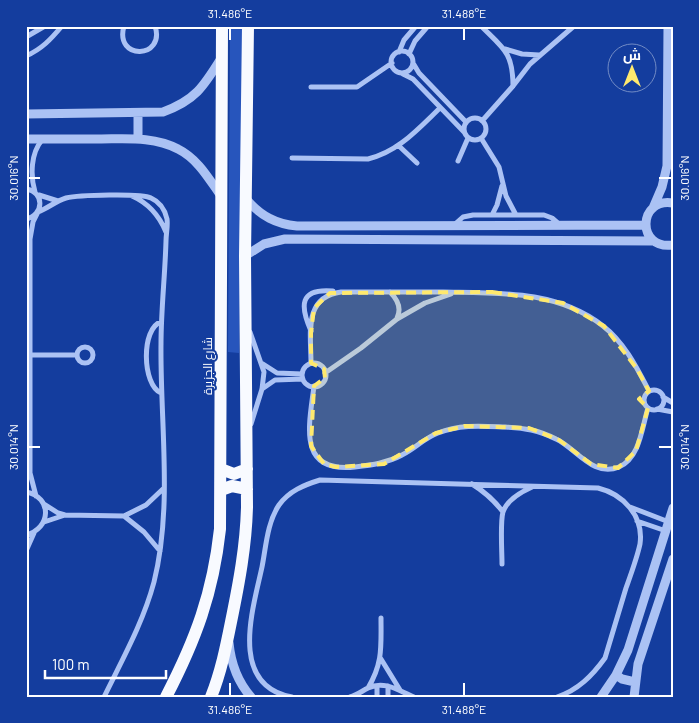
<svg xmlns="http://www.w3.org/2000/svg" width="699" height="723" font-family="Barlow,Cairo,sans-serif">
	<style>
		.green { fill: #2755bc }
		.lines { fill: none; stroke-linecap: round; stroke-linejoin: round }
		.minor { stroke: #abc2f4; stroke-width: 5 }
		.tertiary { stroke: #abc2f4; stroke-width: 9 }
		.primary { stroke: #f8faff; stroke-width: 12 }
		.marked { fill: #ffe96e; fill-opacity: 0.2; stroke: #ffe96e; stroke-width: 4; stroke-dasharray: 10 6; stroke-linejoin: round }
		.ticks { fill: none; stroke: #fff; stroke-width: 2 }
		.labels { text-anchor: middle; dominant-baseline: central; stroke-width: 4; stroke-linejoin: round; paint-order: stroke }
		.street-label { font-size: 12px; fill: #fff; stroke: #143d9e }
		.neatline { fill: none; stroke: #fff; stroke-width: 2 }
		.ticks-label { font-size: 12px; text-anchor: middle; fill: #fff }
	</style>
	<rect width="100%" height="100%" fill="#143d9e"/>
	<path class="green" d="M 230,26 L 243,26 L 239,353 L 228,352 Z"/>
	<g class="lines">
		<path class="minor" d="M 124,26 C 114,61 166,59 155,26
			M 481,26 C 503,48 513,52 513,86
			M 26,37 L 45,26
			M 505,49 L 522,54 L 539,55
			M391 62a11 11 0 1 1 22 0a11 11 0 1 1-22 0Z
			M 399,52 L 404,40 L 416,26
			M 409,54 L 415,41 L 428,26
			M 26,56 C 42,49 51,39 62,26
			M 413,63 L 419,73 L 466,122
			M 401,73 L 413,79 L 464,132
			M 311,87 L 357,87 L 392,63
			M464 129a11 11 0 1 1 22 0a11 11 0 1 1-22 0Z
			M 482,121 L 513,86 L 530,64 L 574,26
			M 481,138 L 499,167 L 506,196 L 516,215
			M 399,146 L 417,163
			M 292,158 L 368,159 C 398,152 418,129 440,108
			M 458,161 L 468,138
			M 26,189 C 45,192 44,215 26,219
			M 35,192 C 30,175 31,153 42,140
			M 39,195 L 58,201
			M 132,196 C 148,203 159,215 166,232
			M 38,212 C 48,208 56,201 66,198 C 78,195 141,193 151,198 C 160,202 165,210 167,219 C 168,226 166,234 166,241 C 165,276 161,310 161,344 C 160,422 173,506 154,582 C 143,623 122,660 104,697
			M 492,215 L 497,205 L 502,186
			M 454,225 L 463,217 L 473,215 L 544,215 L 552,218 L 560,225
			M 390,292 C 397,299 402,308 397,318
			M 311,331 C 300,306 299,288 333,291
			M 250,332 L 264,372 L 262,389 L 251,424
			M77 355a8 8 0 1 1 16 0a8 8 0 1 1-16 0Z
			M 29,355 L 76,355
			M 311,363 C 311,334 303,297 341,292 C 375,292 409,292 443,292 C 499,293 557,290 603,326 C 624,342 637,368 649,391
			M302 375a12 12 0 1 1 24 0a12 12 0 1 1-24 0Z
			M 263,364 L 277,373 L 302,374
			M 325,373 L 361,348 L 397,319 L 425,303 L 451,294
			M 314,386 C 309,426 297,473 355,467 C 372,465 387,463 402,455 C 415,449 424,438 438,433 C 460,424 482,426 505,427 C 525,428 538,430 556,439 C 576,448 593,478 619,467 C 640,458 642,427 648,408
			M 262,389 L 275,380 L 303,379
			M644 400a10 10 0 1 1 20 0a10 10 0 1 1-20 0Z
			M 161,393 C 142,385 141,328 161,322
			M 663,397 L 673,403
			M 657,409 L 673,412
			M 472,484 C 485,492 494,500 503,512
			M 26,492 C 53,497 51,529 26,535
			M 36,496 L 30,473 L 30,239 L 33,222 L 37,214
			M 44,504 L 58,513 L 65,515 L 124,516 L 146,505 L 164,488
			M 630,507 L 669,522
			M 124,516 L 144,532 L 160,551
			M 637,521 L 666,531
			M 44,522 L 65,515
			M 26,551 L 34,533
			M 502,564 C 502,552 500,522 503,512 C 507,500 521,492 532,487
			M 381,659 L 400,690
			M 388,686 L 388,697
			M 368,688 C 383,663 381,647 381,618
			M 292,697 C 228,685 253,609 262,567 C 266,547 267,523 279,505 C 289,491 304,485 320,480 L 598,488 C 623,494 644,516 640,544 C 637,558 631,574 626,588 C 619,611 612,635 605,658 C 592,676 578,690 557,697
			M 350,697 C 357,695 362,691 368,688 C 385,680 399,691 414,697
			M 377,697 L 377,686"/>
		<path class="tertiary" d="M 26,114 L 163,112 C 196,100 204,86 222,57
			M 26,139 C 50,139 75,139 99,139 C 125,139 154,136 178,149 C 198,159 209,179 221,196
			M 138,139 L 138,114
			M 247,200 C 261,216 276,224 297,226 L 646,225
			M 673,203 C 638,197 636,250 673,245
			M 653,208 L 662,187 L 667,166 L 668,26
			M 245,256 L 264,244 L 285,239 L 653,241
			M 229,643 C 231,664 237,681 251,697
			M 616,675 L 622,679 L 635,682
			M 601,697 L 616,675 L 628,650 L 673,508
			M 634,697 L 638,664 L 673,559"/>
		<path class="primary" d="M 221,469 L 234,474 L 247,469
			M 221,490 L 232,486 L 247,489
			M 166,697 C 196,639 213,593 220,529 L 222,26
			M 211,697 C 221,672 226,647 231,622 C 239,583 246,546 247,507 L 245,256 L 248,26"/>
	</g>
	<path class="marked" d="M 492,292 L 563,303 L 604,326 L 637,369 L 649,391 L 639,399 L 648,408 L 636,451 L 618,468 L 591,464 L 559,440 L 529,428 L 465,426 L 436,433 L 384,464 L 336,467 L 324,464 L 311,446 L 314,386 L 325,378 L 324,369 L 311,363 L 311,333 L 314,308 L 330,293 Z"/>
	<path class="ticks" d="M 230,28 L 230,40M 464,28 L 464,40M 28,178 L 40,178M 659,178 L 672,178M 28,447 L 40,447M 659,447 L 672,447M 230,683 L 230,696M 464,683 L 464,696"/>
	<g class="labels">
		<g class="street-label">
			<text transform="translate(207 366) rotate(-90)">شارع الجزيرة</text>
		</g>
	</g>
	<rect width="699" height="723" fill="none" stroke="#143d9e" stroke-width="55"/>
	<g transform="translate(632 68)"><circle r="24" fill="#143d9e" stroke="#728bc5"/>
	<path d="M0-4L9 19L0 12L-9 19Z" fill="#ffe96e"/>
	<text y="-8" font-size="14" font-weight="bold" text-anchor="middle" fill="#ffffff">ش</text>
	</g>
	<path d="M45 670v8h121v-8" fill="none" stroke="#ffffff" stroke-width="2.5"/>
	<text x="52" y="670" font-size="15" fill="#ffffff" stroke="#143d9e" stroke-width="4" paint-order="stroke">100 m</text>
	<rect x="28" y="28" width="644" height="668" class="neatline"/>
	<g class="ticks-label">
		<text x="230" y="18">31.486°E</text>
		<text x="464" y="18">31.488°E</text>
		<text transform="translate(14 178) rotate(-90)" y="4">30.016°N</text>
		<text transform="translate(685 178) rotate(-90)" y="4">30.016°N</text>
		<text transform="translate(14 447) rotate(-90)" y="4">30.014°N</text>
		<text transform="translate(685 447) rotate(-90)" y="4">30.014°N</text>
		<text x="230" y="714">31.486°E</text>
		<text x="464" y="714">31.488°E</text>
	</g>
</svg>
